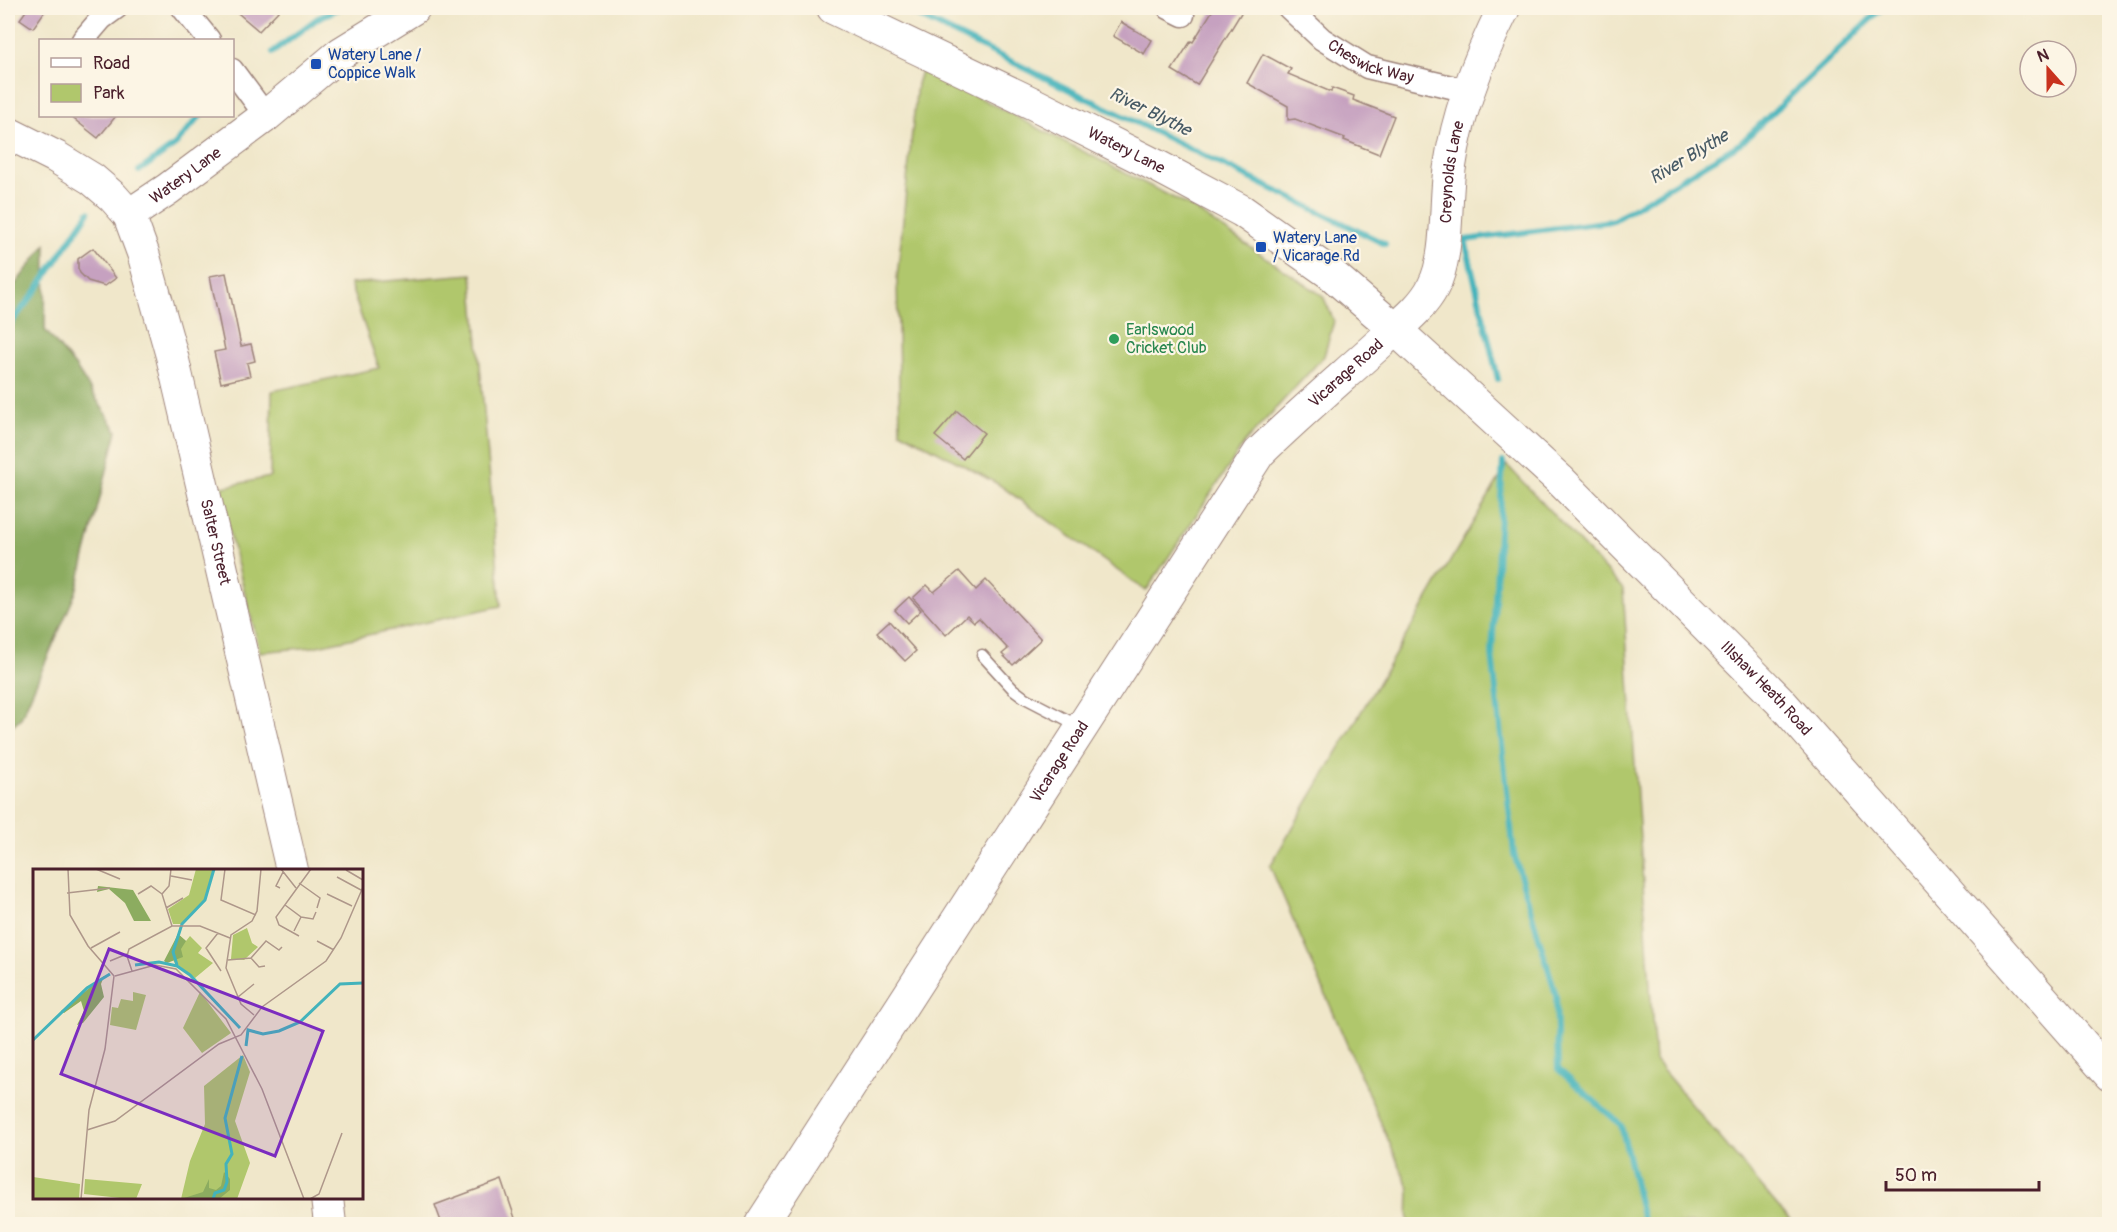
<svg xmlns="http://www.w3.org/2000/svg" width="2117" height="1232" font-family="Pangolin,sans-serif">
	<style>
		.green { fill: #b0c76c; stroke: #7d734c; stroke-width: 1.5 }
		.forest { fill: #8cac60; stroke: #6b6646; stroke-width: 1.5 }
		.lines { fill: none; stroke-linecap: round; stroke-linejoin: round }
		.stream { stroke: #43b3bb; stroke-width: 6 }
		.building { fill: #c6a1c0 }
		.lane-casing { stroke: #9d837a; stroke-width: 13 }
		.street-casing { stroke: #9d837a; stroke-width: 25 }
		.secondary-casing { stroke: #9d837a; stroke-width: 34 }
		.lane { stroke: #fff; stroke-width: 10 }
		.street { stroke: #fff; stroke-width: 22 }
		.secondary { stroke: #fff; stroke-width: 32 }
		.transit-dot { fill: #1a4fb4; stroke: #fcf5e5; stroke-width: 2 }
		.leisure-dot { fill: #2e9e5b; stroke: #fcf5e5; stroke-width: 2 }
		.labels { text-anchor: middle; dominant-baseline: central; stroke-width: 4.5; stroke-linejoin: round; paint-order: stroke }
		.transit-label { font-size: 16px; fill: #164399; stroke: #fcf5e5; text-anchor: start }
		.street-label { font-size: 16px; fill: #4a1f2b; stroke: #fcf5e5 }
		.leisure-label { font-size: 16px; fill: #27864d; stroke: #fcf5e5; text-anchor: start }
		.water-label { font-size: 18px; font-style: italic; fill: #475a65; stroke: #fcf5e5 }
		.inset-river { fill: none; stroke: #43b3bb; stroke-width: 3 }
		.inset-road { fill: none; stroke: #ae978a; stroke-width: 1.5 }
		.view { fill: #7b2cbf; fill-opacity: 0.15; stroke: #7b2cbf; stroke-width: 3 }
		.inset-edge { fill: none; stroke: #4a1f2b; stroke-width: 3 }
	</style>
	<rect width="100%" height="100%" fill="#fcf5e5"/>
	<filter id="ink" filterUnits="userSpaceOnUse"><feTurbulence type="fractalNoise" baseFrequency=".0167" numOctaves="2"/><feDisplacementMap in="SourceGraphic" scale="12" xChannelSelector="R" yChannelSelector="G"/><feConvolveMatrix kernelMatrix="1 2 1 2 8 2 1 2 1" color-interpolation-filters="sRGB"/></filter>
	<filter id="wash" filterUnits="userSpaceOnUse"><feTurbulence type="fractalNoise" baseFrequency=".008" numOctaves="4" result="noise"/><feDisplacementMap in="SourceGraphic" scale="24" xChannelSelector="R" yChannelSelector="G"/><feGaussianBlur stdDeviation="1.35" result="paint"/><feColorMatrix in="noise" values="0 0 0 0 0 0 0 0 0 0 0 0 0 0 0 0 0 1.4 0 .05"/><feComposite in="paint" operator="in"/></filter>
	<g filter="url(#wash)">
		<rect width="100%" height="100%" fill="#f0e7ca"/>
		<path class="green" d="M 922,68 L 1189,206 L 1323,296 L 1334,321 L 1324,356 L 1245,442 L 1146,591 L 998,484 L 900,431 L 897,278 L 917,84 Z
			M 472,274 L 501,606 L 313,647 L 260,652 L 218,488 L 270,477 L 272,391 L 379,368 L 350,284 Z
			M 1507,465 L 1623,589 L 1655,1061 L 1793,1224 L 1408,1224 L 1409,1188 L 1270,866 Z"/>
		<path class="forest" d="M 46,244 L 45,330 L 75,366 L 117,431 L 76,592 L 21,718 L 8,729 L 8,294 Z"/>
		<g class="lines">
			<path class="stream" d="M 902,8 L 1385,244
				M 273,52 L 318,18 L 340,8
				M 139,171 L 175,145 L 200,116
				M 8,327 L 39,287 L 89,212
				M 1498,379 L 1465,240 L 1612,221 L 1741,143 L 1882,8
				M 1503,462 L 1492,654 L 1514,854 L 1556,995 L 1558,1069 L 1621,1125 L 1644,1224"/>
		</g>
		<g id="blocks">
			<path class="building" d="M 28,8 L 47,8 L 33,28 L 20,19 Z
				M 232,8 L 281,8 L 259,31 Z
				M 1214,8 L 1244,8 L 1197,85 L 1172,70 L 1191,41 L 1193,42 Z
				M 1121,22 L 1152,40 L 1144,54 L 1113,36 Z
				M 1263,54 L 1291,69 L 1288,74 L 1331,92 L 1332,88 L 1354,96 L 1353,100 L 1394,116 L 1379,154 L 1344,140 L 1345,138 L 1295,119 L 1288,120 L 1288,106 L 1247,83 Z
				M 70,116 L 116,116 L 98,138 Z
				M 93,248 L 116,278 L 105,286 L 88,281 L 80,273 L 78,268 L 78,259 Z
				M 226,273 L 241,346 L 251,344 L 255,361 L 247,363 L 250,376 L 221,383 L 214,352 L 225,350 L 210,276 Z
				M 957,411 L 984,433 L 963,459 L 935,436 Z
				M 959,571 L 976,590 L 986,580 L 1041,639 L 1013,665 L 1002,654 L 1008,649 L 979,618 L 974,622 L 967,615 L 946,635 L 913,598 L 927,585 L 934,592 Z
				M 909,597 L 921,610 L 907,623 L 895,610 Z
				M 889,621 L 916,651 L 905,661 L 877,632 Z
				M 502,1180 L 517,1224 L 442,1224 L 435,1205 Z"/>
		</g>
	</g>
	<g filter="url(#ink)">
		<use href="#blocks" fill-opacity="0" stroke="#9d837a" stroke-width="1.5"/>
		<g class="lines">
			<g class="lane-casing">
				<path id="lane" d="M 982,655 L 1013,689 L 1025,698 L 1079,726"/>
			</g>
			<g class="street-casing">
				<g id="street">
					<path d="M 183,8 L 209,40"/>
					<path d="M 1169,8 L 1183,15"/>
					<path id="s1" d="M 1289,8 L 1322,39 L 1367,67 L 1468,91"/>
					<path d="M 83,40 L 101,19 L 116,8"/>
					<path d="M 232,70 L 266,116"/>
				</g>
			</g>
			<g class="secondary-casing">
				<g id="secondary">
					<path id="s2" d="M 833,8 L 1034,104 L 1161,168 L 1242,211 L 1330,273 L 1395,329 L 1560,480 L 1780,701 L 2110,1075"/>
					<path id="s3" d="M 8,133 L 56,157 L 92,179 L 113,197 L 129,215 L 143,253 L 172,356 L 292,870"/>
					<path id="s4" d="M 129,215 L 168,189 L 266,116 L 341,53 L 414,8"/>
					<path d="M 327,1198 L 330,1224"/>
					<path id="s5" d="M 761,1224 L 1259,453 C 1298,415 1339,380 1380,343 C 1398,326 1421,310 1433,287 C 1450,255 1444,202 1450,166 C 1458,110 1479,58 1504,8"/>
				</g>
			</g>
			<use href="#lane" class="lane"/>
			<use href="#street" class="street"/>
			<use href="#secondary" class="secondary"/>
		</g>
	</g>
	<g class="transit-dot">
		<rect x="310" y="58" width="12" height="12" rx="3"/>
		<rect x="1255" y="241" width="12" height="12" rx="3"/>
	</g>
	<circle class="leisure-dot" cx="1114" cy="339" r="6"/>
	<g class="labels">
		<g class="transit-label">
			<text x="328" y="55">Watery Lane /<tspan x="328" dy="18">Coppice Walk</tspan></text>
			<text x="1273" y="238">Watery Lane<tspan x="1273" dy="18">/ Vicarage Rd</tspan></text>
		</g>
		<g class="street-label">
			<text stroke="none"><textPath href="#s1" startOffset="100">Cheswick Way</textPath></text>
			<text stroke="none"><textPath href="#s2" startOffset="326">Watery Lane</textPath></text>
			<text stroke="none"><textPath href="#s5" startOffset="1276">Creynolds Lane</textPath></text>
			<text stroke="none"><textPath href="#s4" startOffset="69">Watery Lane</textPath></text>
			<text stroke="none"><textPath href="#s5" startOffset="1036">Vicarage Road</textPath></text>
			<text stroke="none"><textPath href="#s3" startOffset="486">Salter Street</textPath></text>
			<text stroke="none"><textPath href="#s2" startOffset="1167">Illshaw Heath Road</textPath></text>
			<text stroke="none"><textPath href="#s5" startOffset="550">Vicarage Road</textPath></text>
		</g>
		<g class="leisure-label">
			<text x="1126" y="330">Earlswood<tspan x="1126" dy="18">Cricket Club</tspan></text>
		</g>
		<g class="water-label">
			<text transform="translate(1150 112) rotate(26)">River Blythe</text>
			<text transform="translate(1689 157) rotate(-31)">River Blythe</text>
		</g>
	</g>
	<g transform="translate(33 869)">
		<rect width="330" height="330" fill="#f0e7ca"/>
		<path d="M 163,0 L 181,0 L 172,31 L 149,55 L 140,55 L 135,40 L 156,26 ZM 214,59 L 219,74 L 225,78 L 211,91 L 198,90 L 200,66 ZM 145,65 L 153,72 L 157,67 L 169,79 L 165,84 L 180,94 L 162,109 L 141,93 L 138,82 ZM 100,123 L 113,126 L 103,161 L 77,156 L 79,138 L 85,139 L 88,130 L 100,132 ZM 167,123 L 198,164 L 169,184 L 150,159 ZM 210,186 L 217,203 L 202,252 L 217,294 L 204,330 L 148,330 L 157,292 L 172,255 L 171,217 ZM 0,308 L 47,315 L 46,330 L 0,330 ZM 52,310 L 109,315 L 103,330 L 96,330 L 51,325 Z" fill="#b0c76c"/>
		<path d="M 65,17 L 100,21 L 118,52 L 101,52 L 92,34 L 76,20 L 64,23 ZM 145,65 L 153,72 L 148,80 L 150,88 L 134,94 L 131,92 ZM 71,107 L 68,115 L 71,128 L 50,154 L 44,156 L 51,142 L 48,132 L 31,144 L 28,142 ZM 191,303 L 197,310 L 197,321 L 186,330 L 148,330 L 170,323 L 176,310 L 176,319 L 183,321 L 188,317 Z" fill="#8cac60"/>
		<path class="inset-river" d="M 102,96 L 126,93 L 144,97 L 157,106 L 207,159M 144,96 L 140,83 L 149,55 L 172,31 L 181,0M 0,171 L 54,119 L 77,105M 213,177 L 215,161 L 230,165 L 246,162 L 267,153 L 307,115 L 330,114M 180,330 L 182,324 L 191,321 L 194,313 L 193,295 L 199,285 L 192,249 L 209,187"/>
		<path class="inset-road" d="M 35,0 L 37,46 L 55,77 L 81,107 L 72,180 L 56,241 L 48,330M 63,0 L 87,10M 138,0 L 136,17 L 129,25 L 139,57M 192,0 L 188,31 L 223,46M 248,0 L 263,19M 313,1 L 330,11M 138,7 L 159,11M 304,8 L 328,21M 266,14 L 287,29 L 284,39M 247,19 L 243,17 L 250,3M 34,24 L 77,19M 105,25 L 118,17 L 129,25M 294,25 L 319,37M 252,36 L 268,48 L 261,62M 133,39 L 150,29M 268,48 L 280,50 L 283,43M 185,64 L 173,79 L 188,102M 266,67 L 246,56 L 243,48 L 278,0M 284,72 L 301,81M 58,79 L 87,63M 218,89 L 226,98 L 232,97M 195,91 L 218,89 L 233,72 L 246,81 L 249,78M 77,92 L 94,85M 99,102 L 94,87 L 96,80 L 139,57 L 167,57 L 197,69M 82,107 L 122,96 L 143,100 L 193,150 L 229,220 L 271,330M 205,128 L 221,115M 221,146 L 208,135 L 193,99 L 198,66 L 219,52 L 224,42 L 228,0M 54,261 L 82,252 L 186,175 L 208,166 L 229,138 L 293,92 L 308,69 L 330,18M 277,330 L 286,325 L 309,264"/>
		<path class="view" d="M 76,80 L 290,162 L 242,287 L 28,205 Z"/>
		<rect width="330" height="330" class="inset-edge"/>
	</g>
	<rect width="2117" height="1232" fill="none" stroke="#fcf5e5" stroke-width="30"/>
	<rect x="39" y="39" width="195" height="78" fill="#fcf5e5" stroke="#b59f9b" stroke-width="1.5"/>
	<rect x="51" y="58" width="30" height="9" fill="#ffffff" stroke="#b59f9b" stroke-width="1.5"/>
	<text x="93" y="69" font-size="18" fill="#4a1f2b">Road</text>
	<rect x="51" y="84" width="30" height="18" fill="#b0c76c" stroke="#b59f9b" stroke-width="1.5"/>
	<text x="93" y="99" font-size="18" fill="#4a1f2b">Park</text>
	<g transform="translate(2048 69) rotate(339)"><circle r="28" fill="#fcf5e5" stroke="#b59f9b" stroke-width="1.5"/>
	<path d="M0-4.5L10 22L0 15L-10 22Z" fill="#c8321e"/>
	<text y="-9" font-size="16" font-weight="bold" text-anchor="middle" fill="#4a1f2b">N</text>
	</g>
	<path d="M1886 1181v9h153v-9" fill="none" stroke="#4a1f2b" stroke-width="3"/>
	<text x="1895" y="1181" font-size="18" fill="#4a1f2b" stroke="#fcf5e5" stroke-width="4.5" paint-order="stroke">50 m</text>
</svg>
